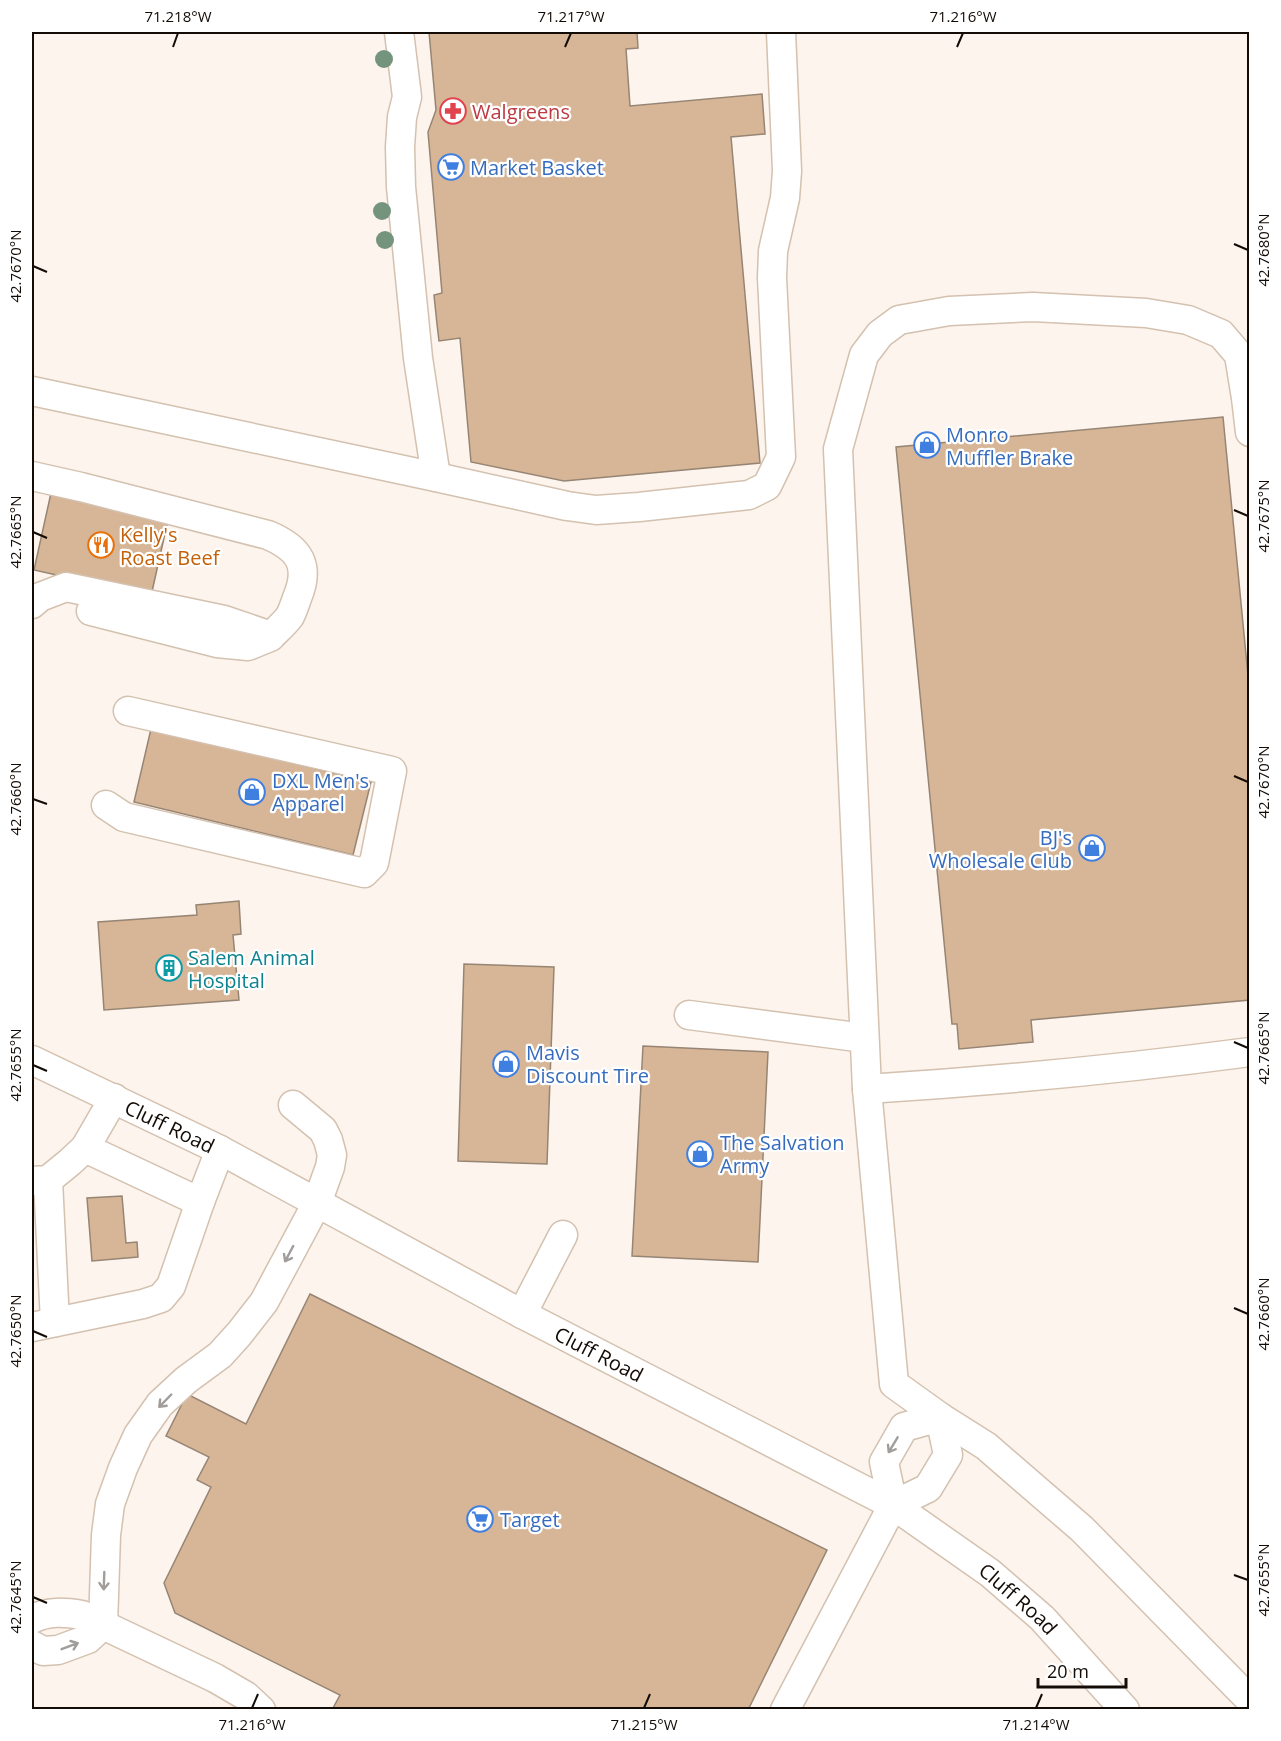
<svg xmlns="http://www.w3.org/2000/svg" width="1281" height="1741" font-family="'Open Sans',sans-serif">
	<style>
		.building { fill: #d7b697; stroke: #978574; stroke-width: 1.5 }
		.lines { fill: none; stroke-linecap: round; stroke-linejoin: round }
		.minor-casing { stroke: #d4c1af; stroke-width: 31 }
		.minor { stroke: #fff; stroke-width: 28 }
		.tree { fill: #74947d }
		.oneway { stroke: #a09d9b }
		.ticks { fill: none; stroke: #120b06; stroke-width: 2 }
		.labels { text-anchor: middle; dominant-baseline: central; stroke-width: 4.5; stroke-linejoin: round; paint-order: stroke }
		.health-label { font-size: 20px; fill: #be3a42; stroke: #fff; text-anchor: start }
		.shop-label { font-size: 20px; fill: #366cbe; stroke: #fff; text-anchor: start }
		.food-label { font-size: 20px; fill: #c56008; stroke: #fff; text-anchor: start }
		.culture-label { font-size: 20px; fill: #0d838f; stroke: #fff; text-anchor: start }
		.street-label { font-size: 20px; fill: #120b06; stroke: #fff }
		.neatline { fill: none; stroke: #120b06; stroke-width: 2 }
		.ticks-label { font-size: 15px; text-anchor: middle; fill: #120b06 }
	</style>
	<rect width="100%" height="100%" fill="#fcf4ed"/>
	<path class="building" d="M 429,32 L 637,32 L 638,48 L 626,49 L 630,106 L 762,94 L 765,134 L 731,137 L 760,463 L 564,481 L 471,462 L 460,338 L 439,341 L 437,324 L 434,295 L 442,293 L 428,132 L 436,110 Z
		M 1223,417 L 1250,696 L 1250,1000 L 1031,1020 L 1033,1042 L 959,1049 L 957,1024 L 952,1024 L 896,447 Z
		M 51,493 L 168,520 L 151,596 L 34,570 Z
		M 151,729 L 371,782 L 353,855 L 134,802 Z
		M 239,901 L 241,934 L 233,935 L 239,1000 L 104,1010 L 98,922 L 197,915 L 196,905 Z
		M 464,964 L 554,967 L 547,1164 L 458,1161 Z
		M 643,1046 L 768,1052 L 758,1262 L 632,1256 Z
		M 122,1196 L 126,1243 L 137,1242 L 138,1257 L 92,1261 L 87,1198 Z
		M 310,1294 L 827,1550 L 748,1710 L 332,1710 L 340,1695 L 175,1613 L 164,1583 L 211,1487 L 197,1480 L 209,1457 L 166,1436 L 187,1394 L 246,1424 Z"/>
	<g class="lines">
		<g class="minor-casing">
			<g id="minor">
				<path d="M 399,32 L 407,97 L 402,117 L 400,147 L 401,187 L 418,358 L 436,477"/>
				<path d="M 32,391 L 436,477 L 567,506 L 596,510 L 639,507 L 749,495 L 767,486 L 781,457 L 772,278 L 773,251 L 785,198 L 787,171 L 781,32"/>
				<path d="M 1250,432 L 1246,398 L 1239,355 L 1221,334 L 1188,320 L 1146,313 L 1033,307 L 949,311 L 899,320 L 880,334 L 864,355 L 838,449 L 867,1089 L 894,1384 L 940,1417 L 986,1446 L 1082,1529 L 1250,1700"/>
				<path d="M 32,476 L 81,487 L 268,535 C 299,548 311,565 297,598 C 295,604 293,610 290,616 C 285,623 277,630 271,636 L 224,620 L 66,587 L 40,597 L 32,604"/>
				<path d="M 91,611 L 217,643 L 248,646 L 270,637"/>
				<path d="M 106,805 L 124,817 L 364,873 L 374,863 L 392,771 L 128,711"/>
				<path d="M 689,1015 L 864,1038"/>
				<path id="s1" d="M 32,1060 L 220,1150 L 522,1314 L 893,1505 L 990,1573 L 1042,1618 L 1125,1710"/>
				<path d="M 867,1089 C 994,1081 1122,1069 1250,1052"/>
				<path d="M 85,1148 L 200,1202 L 220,1150"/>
				<path d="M 48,1180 L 55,1322"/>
				<path d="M 32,1181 L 48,1180 L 70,1162 L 85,1148 L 114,1098"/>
				<path d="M 522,1314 L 563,1235"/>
				<path d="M 32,1327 L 143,1304 L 161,1298 L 171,1286 L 200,1202"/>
				<path d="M 893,1505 L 884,1462 L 904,1427 L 940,1417"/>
				<path d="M 32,1619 C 48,1611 64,1612 82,1615 L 215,1678 L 246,1696 L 261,1710"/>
				<path d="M 32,1645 L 43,1651 L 58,1650 L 88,1639 L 103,1625 L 106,1535 L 110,1504 L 123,1468 L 138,1435 L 160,1404 L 186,1380 L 220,1355 L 239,1334 L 264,1302 L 317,1203 L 330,1167 L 332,1155 L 328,1140 L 323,1130 L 293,1105"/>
				<path d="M 785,1710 L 893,1505 L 928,1488 L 948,1455 L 940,1417"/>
			</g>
		</g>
		<use href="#minor" class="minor"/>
	</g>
	<g class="tree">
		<circle cx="384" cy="59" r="9"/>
		<circle cx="382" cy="211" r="9"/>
		<circle cx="385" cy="240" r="9"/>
	</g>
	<defs><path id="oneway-shaft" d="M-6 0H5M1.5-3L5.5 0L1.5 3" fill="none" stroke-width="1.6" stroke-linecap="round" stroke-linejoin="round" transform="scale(1.5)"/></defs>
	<g class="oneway">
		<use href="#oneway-shaft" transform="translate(289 1254) rotate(118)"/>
		<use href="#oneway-shaft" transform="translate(165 1401) rotate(134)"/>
		<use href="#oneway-shaft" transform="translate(893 1445) rotate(121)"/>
		<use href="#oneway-shaft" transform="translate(104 1581) rotate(92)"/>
		<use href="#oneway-shaft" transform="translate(70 1646) rotate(-21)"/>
	</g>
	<path class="ticks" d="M 173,47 L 178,33M 565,47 L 571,33M 957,47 L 963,33M 1234,244 L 1248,250M 33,266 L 47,272M 1234,510 L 1248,516M 33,532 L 47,538M 1234,776 L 1248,782M 33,799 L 47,804M 1234,1042 L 1248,1048M 33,1065 L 47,1071M 1234,1308 L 1248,1314M 33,1331 L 47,1337M 1234,1575 L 1248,1580M 33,1597 L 47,1603M 252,1708 L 258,1694M 644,1708 L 650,1694M 1036,1708 L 1042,1694"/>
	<defs>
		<g id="pharmacy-ring" transform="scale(1.35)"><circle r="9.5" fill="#fff" stroke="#e0444e" stroke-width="1.5"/><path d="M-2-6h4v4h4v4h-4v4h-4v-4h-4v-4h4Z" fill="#e0444e"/></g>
		<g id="supermarket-ring" transform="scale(1.35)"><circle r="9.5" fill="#fff" stroke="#3f7fe0" stroke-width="1.5"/><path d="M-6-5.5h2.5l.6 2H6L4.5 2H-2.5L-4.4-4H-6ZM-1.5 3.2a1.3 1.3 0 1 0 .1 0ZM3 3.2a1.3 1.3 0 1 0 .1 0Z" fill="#3f7fe0"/></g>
		<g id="shop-ring" transform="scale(1.35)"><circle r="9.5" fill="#fff" stroke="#3f7fe0" stroke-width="1.5"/><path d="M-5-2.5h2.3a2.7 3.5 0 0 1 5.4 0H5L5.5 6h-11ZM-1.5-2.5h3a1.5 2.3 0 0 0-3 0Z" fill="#3f7fe0"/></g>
		<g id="restaurant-ring" transform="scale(1.35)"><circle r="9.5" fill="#fff" stroke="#e8710a" stroke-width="1.5"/><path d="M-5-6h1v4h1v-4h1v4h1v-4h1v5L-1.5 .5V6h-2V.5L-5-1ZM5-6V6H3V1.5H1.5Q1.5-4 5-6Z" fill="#e8710a"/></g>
		<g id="building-ring" transform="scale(1.35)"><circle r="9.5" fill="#fff" stroke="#0f9aa8" stroke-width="1.5"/><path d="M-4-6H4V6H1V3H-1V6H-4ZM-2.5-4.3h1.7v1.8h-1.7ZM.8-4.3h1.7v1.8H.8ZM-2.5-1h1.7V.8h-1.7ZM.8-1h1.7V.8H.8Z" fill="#0f9aa8"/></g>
	</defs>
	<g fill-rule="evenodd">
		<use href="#pharmacy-ring" x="453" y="111"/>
		<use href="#supermarket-ring" x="451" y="167"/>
		<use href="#shop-ring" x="927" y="445"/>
		<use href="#restaurant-ring" x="101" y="545"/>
		<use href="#shop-ring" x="252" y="792"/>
		<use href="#shop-ring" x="1092" y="848"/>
		<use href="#building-ring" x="169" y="968"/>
		<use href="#shop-ring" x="506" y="1064"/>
		<use href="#shop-ring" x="700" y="1154"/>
		<use href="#supermarket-ring" x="480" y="1519"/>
	</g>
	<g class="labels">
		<g class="health-label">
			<text x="472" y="111">Walgreens</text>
		</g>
		<g class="shop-label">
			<text x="470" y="167">Market Basket</text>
			<text x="946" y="434">Monro<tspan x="946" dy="23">Muffler Brake</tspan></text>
			<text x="272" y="780">DXL Men's<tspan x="272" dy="23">Apparel</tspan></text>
			<text x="1072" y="837" text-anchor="end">BJ's<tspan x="1072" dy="23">Wholesale Club</tspan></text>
			<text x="526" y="1052">Mavis<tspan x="526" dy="23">Discount Tire</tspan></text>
			<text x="720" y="1142">The Salvation<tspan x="720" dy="23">Army</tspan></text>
			<text x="500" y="1519">Target</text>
		</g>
		<g class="food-label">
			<text x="120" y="534">Kelly's<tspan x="120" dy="23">Roast Beef</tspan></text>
		</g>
		<g class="culture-label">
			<text x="188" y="957">Salem Animal<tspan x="188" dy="23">Hospital</tspan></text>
		</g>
		<g class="street-label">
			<text stroke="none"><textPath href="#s1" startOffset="153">Cluff Road</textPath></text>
			<text stroke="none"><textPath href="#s1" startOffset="639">Cluff Road</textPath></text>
			<text stroke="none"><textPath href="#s1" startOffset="1126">Cluff Road</textPath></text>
		</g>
	</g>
	<rect width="1281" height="1741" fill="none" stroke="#ffffff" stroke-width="66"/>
	<path d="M1038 1678v9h88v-9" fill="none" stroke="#120b06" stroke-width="3"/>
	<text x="1047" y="1678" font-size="18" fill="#120b06" stroke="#ffffff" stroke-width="4.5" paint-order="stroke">20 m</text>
	<rect x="33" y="33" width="1215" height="1675" class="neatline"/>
	<g class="ticks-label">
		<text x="178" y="22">71.218°W</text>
		<text x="571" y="22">71.217°W</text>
		<text x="963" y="22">71.216°W</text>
		<text transform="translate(1264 250) rotate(-90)" y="5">42.7680°N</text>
		<text transform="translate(16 266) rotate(-90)" y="5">42.7670°N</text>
		<text transform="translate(1264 516) rotate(-90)" y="5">42.7675°N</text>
		<text transform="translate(16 532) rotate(-90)" y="5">42.7665°N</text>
		<text transform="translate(1264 782) rotate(-90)" y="5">42.7670°N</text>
		<text transform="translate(16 799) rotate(-90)" y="5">42.7660°N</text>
		<text transform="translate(1264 1048) rotate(-90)" y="5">42.7665°N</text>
		<text transform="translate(16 1065) rotate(-90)" y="5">42.7655°N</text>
		<text transform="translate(1264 1314) rotate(-90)" y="5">42.7660°N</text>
		<text transform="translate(16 1331) rotate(-90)" y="5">42.7650°N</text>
		<text transform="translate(1264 1580) rotate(-90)" y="5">42.7655°N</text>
		<text transform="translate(16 1597) rotate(-90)" y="5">42.7645°N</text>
		<text x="252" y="1730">71.216°W</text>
		<text x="644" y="1730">71.215°W</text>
		<text x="1036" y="1730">71.214°W</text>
	</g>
</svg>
